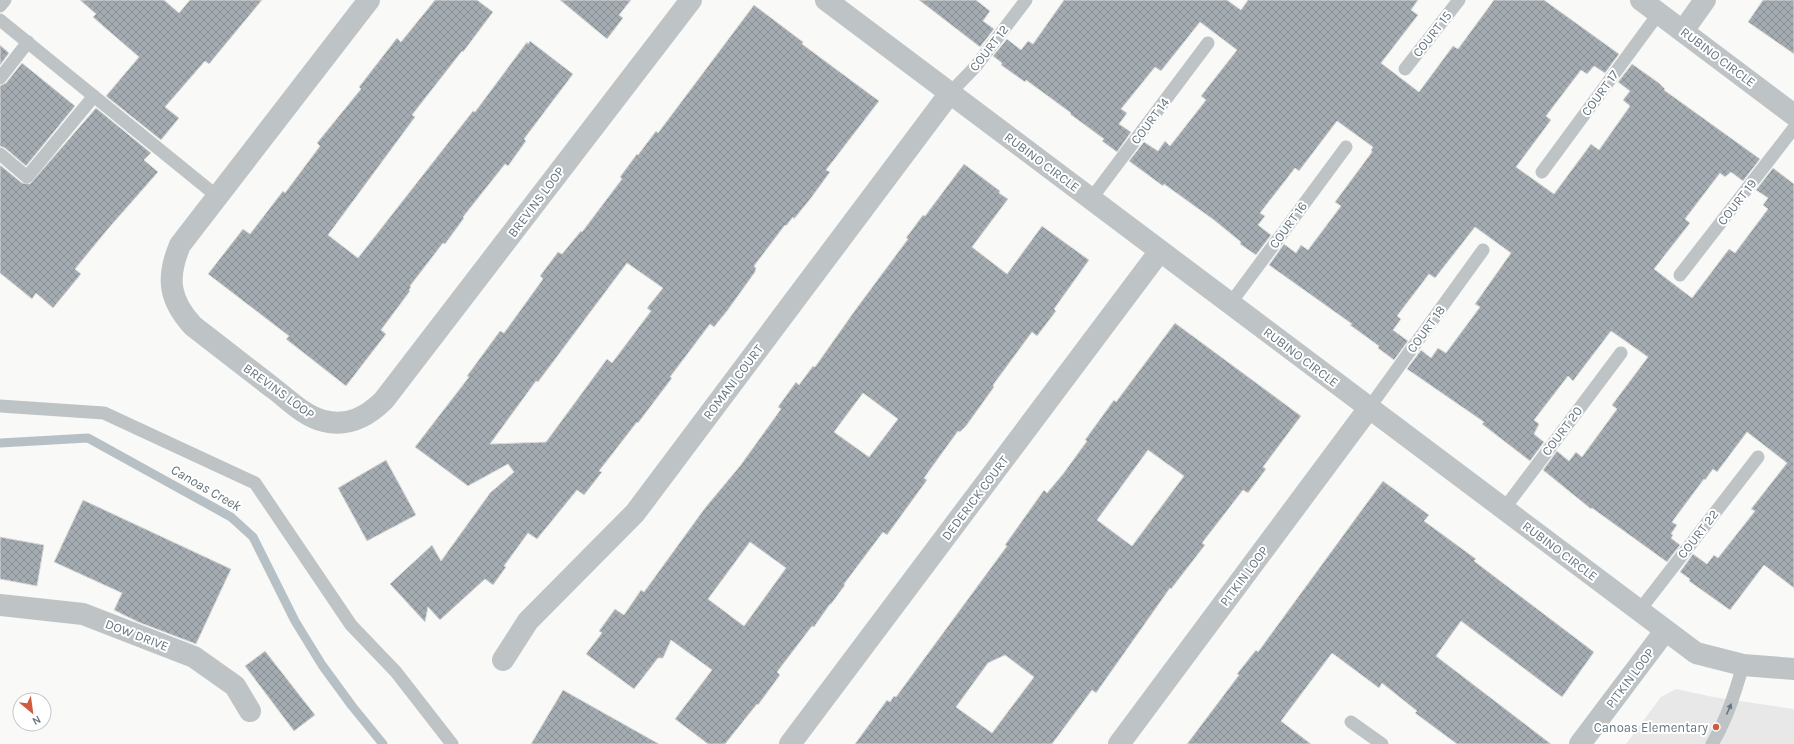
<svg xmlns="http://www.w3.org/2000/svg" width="1794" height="744" font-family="Karla,sans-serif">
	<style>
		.built { fill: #e7e8e7 }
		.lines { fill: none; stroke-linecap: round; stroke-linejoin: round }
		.stream { stroke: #b7c1c5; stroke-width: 9 }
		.building { fill: url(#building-cross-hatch); stroke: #dbdbd9; fill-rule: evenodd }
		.service { stroke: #bec3c6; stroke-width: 13 }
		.minor { stroke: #bec3c6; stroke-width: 22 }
		.oneway { fill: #66757f }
		.poi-dot { fill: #d15b3f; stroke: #fff; stroke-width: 1.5 }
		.labels { text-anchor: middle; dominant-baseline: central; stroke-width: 4; stroke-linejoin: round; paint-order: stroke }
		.street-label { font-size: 13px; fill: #66757f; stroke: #fff }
		.poi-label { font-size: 13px; fill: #66757f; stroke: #fff; text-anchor: end }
		.water-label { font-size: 14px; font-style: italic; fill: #627378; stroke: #fff }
	</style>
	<defs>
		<pattern id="building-cross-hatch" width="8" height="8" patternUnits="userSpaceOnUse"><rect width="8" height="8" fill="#a4acb2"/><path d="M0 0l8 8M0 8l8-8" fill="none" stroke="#899196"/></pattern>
	</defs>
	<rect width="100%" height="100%" fill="#f9f9f7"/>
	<path class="built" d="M 1676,689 L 1713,697 L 1794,709 L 1794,744 L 1626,744 L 1661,697 Z"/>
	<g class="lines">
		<path class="stream" d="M 0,443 L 88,438 L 231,517 L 253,537 L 295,621 L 322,665 L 352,706 L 383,744"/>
	</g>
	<path class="building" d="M 80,0 L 164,0 L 179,13 L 190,0 L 262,0 L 209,64 L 205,61 L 165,107 L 179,118 L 161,140 L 106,96 L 139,57 L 102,25 L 93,17 L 96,14 Z
		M 435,0 L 477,0 L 493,12 L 463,52 L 462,51 L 412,115 L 415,117 L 328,235 L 358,258 L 473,111 L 475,112 L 527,42 L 528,44 L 530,41 L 573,74 L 524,139 L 526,141 L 508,166 L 505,164 L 463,217 L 464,218 L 445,244 L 443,243 L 410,286 L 411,287 L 409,290 L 410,291 L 381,330 L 386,334 L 346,386 L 286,339 L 289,336 L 208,274 L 243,229 L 250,234 L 283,191 L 285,193 L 320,146 L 317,143 L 361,89 L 359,87 L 397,38 L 401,42 Z
		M 560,0 L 631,0 L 619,15 L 623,18 L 607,39 Z
		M 919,0 L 976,0 L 990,11 L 983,21 L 994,29 L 980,47 Z
		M 1064,0 L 1227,0 L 1241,10 L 1248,0 L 1418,0 L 1411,10 L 1418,15 L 1381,63 L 1419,92 L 1453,46 L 1458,49 L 1494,0 L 1544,0 L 1619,54 L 1605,73 L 1594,66 L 1587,74 L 1581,70 L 1546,116 L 1551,120 L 1516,167 L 1554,194 L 1591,144 L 1599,150 L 1630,106 L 1623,100 L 1630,91 L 1618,82 L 1632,64 L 1659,83 L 1665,89 L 1664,90 L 1760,159 L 1743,181 L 1731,172 L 1725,177 L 1720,173 L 1685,219 L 1690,223 L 1654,269 L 1692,298 L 1729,249 L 1735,253 L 1768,209 L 1763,205 L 1768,198 L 1756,190 L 1773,168 L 1794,184 L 1794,588 L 1764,565 L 1730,610 L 1689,581 L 1690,579 L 1680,572 L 1693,554 L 1707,564 L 1714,555 L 1718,558 L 1755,511 L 1751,509 L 1787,463 L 1747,432 L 1717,472 L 1713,469 L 1705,480 L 1704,479 L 1672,522 L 1677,525 L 1671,534 L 1673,535 L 1671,538 L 1680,545 L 1667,562 L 1592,508 L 1591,509 L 1543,470 L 1557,451 L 1569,461 L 1576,452 L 1582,457 L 1617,409 L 1612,405 L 1648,357 L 1611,331 L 1573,381 L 1568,376 L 1534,420 L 1539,424 L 1534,434 L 1544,442 L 1530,461 L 1482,424 L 1484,422 L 1407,369 L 1421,350 L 1431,358 L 1438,348 L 1446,353 L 1480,307 L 1475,304 L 1511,253 L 1475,227 L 1435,278 L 1429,274 L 1397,316 L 1401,319 L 1393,330 L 1408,341 L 1394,360 L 1378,348 L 1379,346 L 1350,325 L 1352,324 L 1269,265 L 1284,244 L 1296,253 L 1301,245 L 1308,250 L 1341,206 L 1335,202 L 1372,152 L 1371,150 L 1373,147 L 1337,121 L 1299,171 L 1295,168 L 1260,213 L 1265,216 L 1258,225 L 1271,235 L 1256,255 L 1240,244 L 1241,242 L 1214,220 L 1164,184 L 1163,186 L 1129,161 L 1144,142 L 1158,151 L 1165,141 L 1170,146 L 1206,100 L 1201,96 L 1237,50 L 1200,22 L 1161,71 L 1155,67 L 1121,109 L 1127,113 L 1119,124 L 1131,132 L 1117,152 L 1102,141 L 1104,139 L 1070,114 L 1071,113 L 1026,80 L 1025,82 L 1001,65 L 1002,63 L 993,56 L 1007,39 L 1021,50 L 1028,41 L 1033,44 Z
		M 1763,0 L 1794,0 L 1794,54 L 1748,22 Z
		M 754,5 L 803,42 L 802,44 L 879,101 L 826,170 L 830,172 L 811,198 L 794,219 L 793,217 L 786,226 L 785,225 L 754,266 L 756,268 L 755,272 L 727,311 L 714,327 L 710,324 L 670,377 L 672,378 L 638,423 L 637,422 L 599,471 L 602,472 L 584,495 L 577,490 L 537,539 L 528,533 L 504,566 L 506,567 L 493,585 L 485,579 L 440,620 L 428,607 L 425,622 L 390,584 L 432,545 L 441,561 L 490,493 L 514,472 L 508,464 L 468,486 L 415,447 L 469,377 L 467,376 L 500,331 L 504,333 L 543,279 L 540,276 L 558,252 L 562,254 L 581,231 L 582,232 L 622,179 L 620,177 L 637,154 L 638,155 L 656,131 L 658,133 ZM 627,263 L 663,288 L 647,308 L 651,311 L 612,363 L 607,359 L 546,442 L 490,444 L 536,381 L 538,382 Z
		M 0,45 L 9,53 L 0,65 Z
		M 22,63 L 75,106 L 26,166 L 5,148 L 0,146 L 0,86 L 6,83 Z
		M 96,108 L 151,153 L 144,160 L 158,172 L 107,230 L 75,269 L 81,274 L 53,308 L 36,293 L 32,299 L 0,273 L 0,165 L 22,183 L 30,184 Z
		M 964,164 L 1000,191 L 999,193 L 1008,199 L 972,247 L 1007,274 L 1042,226 L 1089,260 L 1054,309 L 1056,311 L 1037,336 L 1032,332 L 993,385 L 994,387 L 966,426 L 960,432 L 958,431 L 924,478 L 927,480 L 887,535 L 883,532 L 844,584 L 845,585 L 831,604 L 830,604 L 814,627 L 812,626 L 777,672 L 780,675 L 758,705 L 757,704 L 725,744 L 708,744 L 675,719 L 712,670 L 671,640 L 663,658 L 658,658 L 634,689 L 586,654 L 602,633 L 599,631 L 615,609 L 624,615 L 641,590 L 644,592 L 705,508 L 740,466 L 781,409 L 778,407 L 796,382 L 799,385 L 813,366 L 815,367 L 856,309 L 908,239 L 906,238 L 923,215 L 925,216 ZM 863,393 L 898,419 L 869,457 L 834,432 ZM 750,542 L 786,568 L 744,626 L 708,599 Z
		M 1175,323 L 1301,416 L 1263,467 L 1266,469 L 1248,493 L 1243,490 L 1202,543 L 1205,545 L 1171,589 L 1170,588 L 1096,693 L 1092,690 L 1052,744 L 855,744 L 887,700 L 890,702 L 894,696 L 896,697 L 1007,546 L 1005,545 L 1044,490 L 1047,493 L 1063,474 L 1087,441 L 1085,440 L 1114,400 L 1116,402 ZM 1148,450 L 1184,476 L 1132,546 L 1097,520 ZM 1005,655 L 1034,677 L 992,733 L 956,707 L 988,663 Z
		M 386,460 L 416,515 L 367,541 L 338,488 Z
		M 1383,481 L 1429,515 L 1424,521 L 1476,559 L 1474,561 L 1594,652 L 1562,697 L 1461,621 L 1436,656 L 1551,744 L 1457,744 L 1415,713 L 1417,711 L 1382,683 L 1379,688 L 1332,653 L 1281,721 L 1311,744 L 1187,744 L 1239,675 L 1237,674 L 1256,650 L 1258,652 Z
		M 83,500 L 231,569 L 196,644 L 138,622 L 114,610 L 122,593 L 54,562 Z
		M 0,537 L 44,545 L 37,586 L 0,579 Z
		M 265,651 L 315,715 L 294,731 L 245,666 Z
		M 563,690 L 659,744 L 531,744 Z"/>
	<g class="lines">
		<path class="service" d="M 0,6 L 5,0
			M 0,20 L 218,197
			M 1405,69 L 1459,0
			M 0,78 L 28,42
			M 950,93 L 976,66 L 1026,0
			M 0,154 L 27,177 L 94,96
			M 1542,172 L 1659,13
			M 1091,199 L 1208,43
			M 1680,275 L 1794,128
			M 1230,304 L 1346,147
			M 0,406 L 104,413 L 255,483 L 351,625 L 396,672 L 452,744
			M 1369,408 L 1483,250
			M 1504,509 L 1621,353
			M 1639,611 L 1758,457
			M 1351,722 L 1382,744
			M 1712,744 C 1727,719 1735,693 1743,665"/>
		<path class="minor" d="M 369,0 L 180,245 C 166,278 169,300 193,326 C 220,347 246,367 273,388 C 288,399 305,417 324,421 C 348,427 367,417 384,400 L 691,0
			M 826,0 L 1696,653 L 1743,665 L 1794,669
			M 1641,0 L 1794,115
			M 1683,31 L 1705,0
			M 0,605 L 83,614 L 194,657 L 235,686 L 250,711
			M 503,660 L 528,621 L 635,513 L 950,93
			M 790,744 L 1160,251
			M 1119,744 L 1369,408
			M 1580,744 L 1665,631"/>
	</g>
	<defs><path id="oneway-solid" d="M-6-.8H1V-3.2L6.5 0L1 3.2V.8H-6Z"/></defs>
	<use class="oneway" href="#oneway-solid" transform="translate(1729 709) rotate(-66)"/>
	<circle class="poi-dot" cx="1716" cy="727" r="4"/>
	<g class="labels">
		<g class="street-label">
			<text transform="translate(1432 34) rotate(-52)">COURT 15</text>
			<text transform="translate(989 48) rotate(-52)">COURT 12</text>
			<text transform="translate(1718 57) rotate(37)">RUBINO CIRCLE</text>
			<text transform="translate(1600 93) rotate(-54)">COURT 17</text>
			<text transform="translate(1150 121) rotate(-53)">COURT 14</text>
			<text transform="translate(1042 162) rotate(37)">RUBINO CIRCLE</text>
			<text transform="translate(536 202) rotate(-53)">BREVINS LOOP</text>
			<text transform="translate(1737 202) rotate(-52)">COURT 19</text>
			<text transform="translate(1288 225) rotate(-54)">COURT 16</text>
			<text transform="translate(1426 329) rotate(-54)">COURT 18</text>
			<text transform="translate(1301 357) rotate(37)">RUBINO CIRCLE</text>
			<text transform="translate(733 382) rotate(-53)">ROMANI COURT</text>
			<text transform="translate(279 391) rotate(36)">BREVINS LOOP</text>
			<text transform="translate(1562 431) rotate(-53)">COURT 20</text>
			<text transform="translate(975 498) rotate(-53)">DEDERICK COURT</text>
			<text transform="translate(1698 534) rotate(-52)">COURT 22</text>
			<text transform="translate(1560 551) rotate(37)">RUBINO CIRCLE</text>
			<text transform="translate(1244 576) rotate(-53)">PITKIN LOOP</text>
			<text transform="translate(137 635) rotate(21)">DOW DRIVE</text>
			<text transform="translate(1630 678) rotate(-53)">PITKIN LOOP</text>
		</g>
		<g class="poi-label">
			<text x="1708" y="727">Canoas Elementary</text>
		</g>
		<g class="water-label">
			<text transform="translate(206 488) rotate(30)">Canoas Creek</text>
		</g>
	</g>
	<g transform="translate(32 712) rotate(151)"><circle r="19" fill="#ffffff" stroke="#c2c8cc"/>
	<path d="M0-3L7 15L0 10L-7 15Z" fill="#d15b3f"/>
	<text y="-6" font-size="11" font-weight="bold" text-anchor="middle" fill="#66757f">N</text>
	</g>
</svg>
